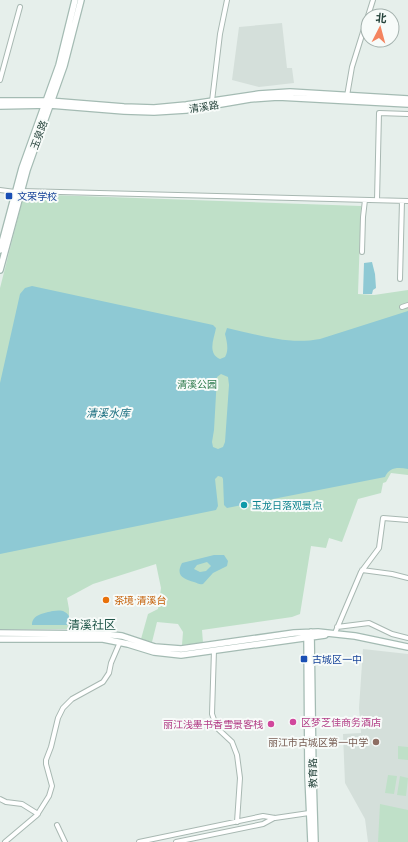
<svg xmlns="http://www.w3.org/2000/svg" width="408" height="842" font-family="'Roboto Condensed','Noto Sans SC',sans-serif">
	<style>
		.built { fill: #d4dfda }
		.green { fill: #bfe0c8 }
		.water { fill: #8ec9d4; fill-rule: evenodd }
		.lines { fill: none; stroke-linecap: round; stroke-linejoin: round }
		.street-casing { stroke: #a8b8b2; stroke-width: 6 }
		.secondary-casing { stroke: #a4bbb3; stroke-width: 8 }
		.street { stroke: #fff; stroke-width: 4 }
		.secondary { stroke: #fff; stroke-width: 5.5 }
		.transit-dot { fill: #1a4fb4; stroke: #f7fbf9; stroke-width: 1.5 }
		.culture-dot { fill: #0f9aa8; stroke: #f7fbf9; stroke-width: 1.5 }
		.food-dot { fill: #e8710a; stroke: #f7fbf9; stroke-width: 1.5 }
		.hotel-dot { fill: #d1479c; stroke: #f7fbf9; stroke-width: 1.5 }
		.education-dot { fill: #8d6e63; stroke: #f7fbf9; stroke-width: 1.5 }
		.labels { text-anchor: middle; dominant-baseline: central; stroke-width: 4; stroke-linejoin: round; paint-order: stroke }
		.street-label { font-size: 10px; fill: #24423a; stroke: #f7fbf9 }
		.transit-label { font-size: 10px; fill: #164399; stroke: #f7fbf9; text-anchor: start }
		.park-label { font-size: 10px; fill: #2d7a4b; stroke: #f7fbf9 }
		.culture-label { font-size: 10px; fill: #0d838f; stroke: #f7fbf9; text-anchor: start }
		.food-label { font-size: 10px; fill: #c56008; stroke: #f7fbf9; text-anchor: start }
		.hotel-label { font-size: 10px; fill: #b23c85; stroke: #f7fbf9; text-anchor: start }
		.education-label { font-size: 10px; fill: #785e54; stroke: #f7fbf9; text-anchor: end }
		.water-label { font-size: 11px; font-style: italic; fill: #1c6f80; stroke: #f7fbf9 }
		.quarter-label { font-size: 12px; fill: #1f5548; stroke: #f7fbf9 }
	</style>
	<rect width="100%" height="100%" fill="#e6efeb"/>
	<path class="built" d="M 282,23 L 287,68 L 292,68 L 294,83 L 259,87 L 232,80 L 239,27 Z
		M 363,649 L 408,654 L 408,842 L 368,842 L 365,819 L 345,783 L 343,734 L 361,733 L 359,708 Z"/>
	<path class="green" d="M 24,194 L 361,206 L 358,294 L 374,295 L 408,290 L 408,475 L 391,473 L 386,482 L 383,483 L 381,493 L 358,499 L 342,542 L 329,538 L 326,548 L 311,546 L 300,614 L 292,617 L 202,630 L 203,643 L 182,645 L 183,632 L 178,624 L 157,622 L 152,642 L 141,639 L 148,614 L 158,609 L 161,588 L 156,564 L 93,584 L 67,598 L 69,609 L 69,629 L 0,629 L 0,288 Z
		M 398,746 L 408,747 L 408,760 L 398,759 Z
		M 388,775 L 397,776 L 394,794 L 385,793 Z
		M 400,776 L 408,778 L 406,796 L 397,795 Z
		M 380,804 L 408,810 L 408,842 L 378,842 Z"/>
	<path class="water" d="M 372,262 L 375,274 L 376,288 L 373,290 L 372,294 L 363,294 L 364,263 Z
		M 32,286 L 213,325 L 216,328 C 214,339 207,353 220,359 L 225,357 C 229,350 227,342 225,334 L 227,328 C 259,335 288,345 320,339 L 408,311 L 408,469 C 398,467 389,467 385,477 L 227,508 L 224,505 L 223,479 L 222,477 L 218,476 L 215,479 L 218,506 L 216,510 L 0,554 L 0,383 L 20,294 L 25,288 ZM 221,374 L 228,377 L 229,385 L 225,442 L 223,447 L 218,449 L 213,447 L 212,442 L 214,430 L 217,377 Z
		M 214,555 L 224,555 L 228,561 L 227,566 L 213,573 L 203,584 C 199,585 198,583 194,582 C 184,579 175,576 182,563 ZM 207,562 L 211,566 L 206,571 L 200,572 L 194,569 L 197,565 Z
		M 53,611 C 60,610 65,610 69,616 L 68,625 L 32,625 C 32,614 45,613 53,611 Z"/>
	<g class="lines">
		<g class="street-casing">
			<path id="street" d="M 0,80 L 20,7
				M 347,96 L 352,67 L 373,0
				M 212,101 L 220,34 L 227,0
				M 0,190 L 15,192
				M 21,191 L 408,201
				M 377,200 L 379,113 L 408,114
				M 362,252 L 363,217 L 365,200
				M 400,279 L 402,201
				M 402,307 L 408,305
				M 362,570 L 392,574 L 408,578
				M 337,627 L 369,623 L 392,634 L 408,638
				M 335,633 L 361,572 L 379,548 L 383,518 L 408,520
				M 214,650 L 212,714 L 217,728 L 232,742 L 237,755 L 240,778 L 237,822
				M 0,799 L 6,802 L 22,804 L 38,814
				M 57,825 L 65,842
				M 5,842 L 37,815 L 49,796 L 52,786 L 46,764 L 46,760 L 51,747 L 58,718 L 63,708 L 72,699 L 103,682 L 109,673 L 111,663 L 120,642
				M 139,842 L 263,816 L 275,818 L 309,813
				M 176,842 L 263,824 L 274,818"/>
		</g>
		<g class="secondary-casing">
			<path id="secondary" d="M 0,101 L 49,101 L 124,107 L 154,108 L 186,105 L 259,94 L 290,92 L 408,99
				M 0,106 L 50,105 L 124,111 L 154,112 L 186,110 L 250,99 L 278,97 L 408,104
				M 0,250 L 22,168 L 59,65 L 75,0
				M 0,270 L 27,170 L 64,66 L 81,0
				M 311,632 L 313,776 L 315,842
				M 0,633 L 103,634 L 122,636 L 155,647 L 181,649 L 294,633 L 318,632 L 355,636 L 408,647
				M 307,634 L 308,776 L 311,842
				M 0,639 L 103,639 L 128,644 L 154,652 L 181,655 L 325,635"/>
		</g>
		<use href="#street" class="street"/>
		<use href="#secondary" class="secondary"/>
	</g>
	<g class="transit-dot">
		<rect x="5" y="192" width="8" height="8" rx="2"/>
		<rect x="300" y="655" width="8" height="8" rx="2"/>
	</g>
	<circle class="culture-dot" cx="244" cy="505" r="4"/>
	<circle class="food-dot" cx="106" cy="600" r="4"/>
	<g class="hotel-dot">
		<circle cx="293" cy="722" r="4"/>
		<circle cx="271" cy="724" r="4"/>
	</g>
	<circle class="education-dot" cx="376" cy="742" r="4"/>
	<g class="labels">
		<g class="street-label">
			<text transform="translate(204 107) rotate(-9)">清溪路</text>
			<text transform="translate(39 135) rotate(-69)">玉泉路</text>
			<text transform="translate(313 773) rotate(-91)">教育路</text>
		</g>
		<g class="transit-label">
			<text x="17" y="196">文荣学校</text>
			<text x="312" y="659">古城区一中</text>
		</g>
		<g class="park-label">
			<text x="197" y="384">清溪公园</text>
		</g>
		<g class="culture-label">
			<text x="252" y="505">玉龙日落观景点</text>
		</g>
		<g class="food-label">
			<text x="114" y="600">茶境·清溪台</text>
		</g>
		<g class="hotel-label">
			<text x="301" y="722">区梦芝佳商务酒店</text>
			<text x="263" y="724" text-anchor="end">丽江浅墨书香雪景客栈</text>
		</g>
		<g class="education-label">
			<text x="368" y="742">丽江市古城区第一中学</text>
		</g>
		<g class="water-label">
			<text x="108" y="413">清溪水库</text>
		</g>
		<g class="quarter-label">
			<text x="92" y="625">清溪社区</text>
		</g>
	</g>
	<g transform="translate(380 28) rotate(6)"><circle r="19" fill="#f7fbf9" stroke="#a3b1ad"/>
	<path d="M0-3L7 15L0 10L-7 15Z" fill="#f4845f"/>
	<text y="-6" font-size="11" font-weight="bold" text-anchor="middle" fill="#24423a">北</text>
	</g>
</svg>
